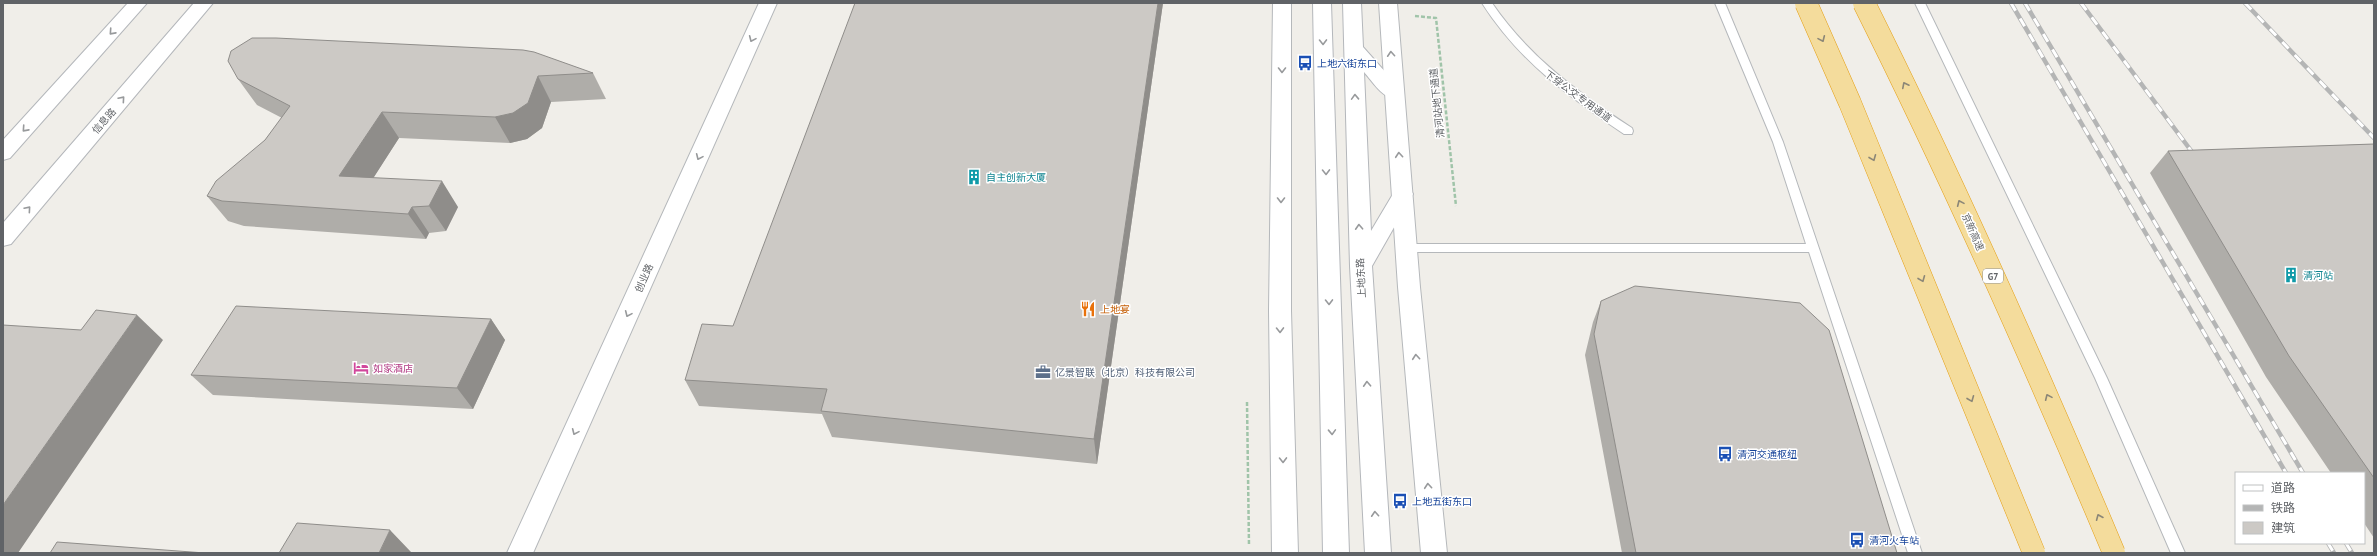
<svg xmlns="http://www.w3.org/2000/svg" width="2377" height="556" font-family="'PT Sans','Noto Sans SC',sans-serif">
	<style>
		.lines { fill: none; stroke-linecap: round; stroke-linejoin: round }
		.lane-casing { stroke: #b5b8bb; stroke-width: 2 }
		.street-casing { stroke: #b5b8bb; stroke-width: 2 }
		.secondary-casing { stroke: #b4b7bb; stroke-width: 2 }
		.path { stroke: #a0c4a9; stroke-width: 2.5; stroke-dasharray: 4 2; stroke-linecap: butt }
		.lane { fill: #fff; fill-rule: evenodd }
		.street { fill: #fff; fill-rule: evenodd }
		.secondary { fill: #fff; fill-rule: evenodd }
		.rail-casing { stroke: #b4b5b5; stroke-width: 4.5 }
		.rail { stroke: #fff; stroke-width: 3; stroke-dasharray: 9; stroke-linecap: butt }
		.highway-bridge-casing { stroke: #e49f15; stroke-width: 23; stroke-linecap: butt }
		.highway-bridge { stroke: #f4dc9c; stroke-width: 22 }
		.wall { fill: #afada9 }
		.shaded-wall { fill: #8f8d8a }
		.building { fill: #ccc9c5; stroke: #8f8d8a }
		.oneway { stroke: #989a9c }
		.oneway2 { stroke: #8c8777 }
		.labels { text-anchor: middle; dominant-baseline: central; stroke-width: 3; stroke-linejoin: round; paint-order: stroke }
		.shield { fill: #fff; stroke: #909295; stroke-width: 1 }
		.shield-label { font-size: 9px; font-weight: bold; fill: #606367 }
		.transit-label { font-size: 10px; fill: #164399; stroke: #fff; text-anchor: start }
		.street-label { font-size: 10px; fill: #606367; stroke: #fff }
		.culture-label { font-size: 10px; fill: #0d838f; stroke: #fff; text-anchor: start }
		.food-label { font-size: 10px; fill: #c56008; stroke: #fff; text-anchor: start }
		.hotel-label { font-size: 10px; fill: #b23c85; stroke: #fff; text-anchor: start }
		.service-label { font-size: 10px; fill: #4e5e75; stroke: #fff; text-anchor: start }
	</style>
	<rect width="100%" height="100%" fill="#f0eee9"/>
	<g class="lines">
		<g class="lane-casing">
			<path id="lane" d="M 1482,3 L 1492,3 C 1529,57 1578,93 1632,128 L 1633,131 L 1632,134 L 1624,134 C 1568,96 1519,61 1482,3 Z
				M 1715,3 L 1725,3 L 1783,142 L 1922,553 L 1908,553 L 1809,252 L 1406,252 L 1400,248 L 1406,244 L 1806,244 L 1773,142 Z
				M 1915,3 L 1925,3 L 2107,378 L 2185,553 L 2171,553 L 2095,378 Z"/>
		</g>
		<g class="street-casing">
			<path id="street" d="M 759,3 L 777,3 L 533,553 L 507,553 Z
				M 1273,3 L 1291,3 L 1291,311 L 1298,553 L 1272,553 L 1269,311 Z
				M 1379,3 L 1397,3 L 1420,287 L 1447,553 L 1421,553 L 1398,287 Z"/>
		</g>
		<g class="secondary-casing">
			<path id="secondary" d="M 128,3 L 147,3 L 10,158 L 3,160 L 3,140 Z
				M 194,3 L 213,3 L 11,244 L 3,246 L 3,223 Z
				M 1313,3 L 1331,3 L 1349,553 L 1323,553 Z
				M 1343,3 L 1361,3 L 1363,47 L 1404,93 L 1401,98 C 1384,102 1374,83 1364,72 L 1371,231 L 1396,189 L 1403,186 L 1410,189 L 1413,194 L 1372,266 L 1391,553 L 1365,553 L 1350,266 Z"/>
		</g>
		<path class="path" d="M 1415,16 L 1436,18 L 1456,206
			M 1247,402 L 1249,546"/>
		<use href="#lane" class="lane"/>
		<use href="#street" class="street"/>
		<use href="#secondary" class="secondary"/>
		<g class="rail-casing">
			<path id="rail" d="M 2011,3 L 2286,473
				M 2025,3 L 2303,473
				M 2081,3 L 2198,160
				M 2245,3 L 2374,138
				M 2328,543 L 2334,553
				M 2346,543 L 2352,553"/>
		</g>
		<use href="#rail" class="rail"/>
		<g class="highway-bridge-casing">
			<path id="highway-bridge" d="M 1806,3 L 1850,103 L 2034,553
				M 1864,3 C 1954,183 2036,367 2114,553"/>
		</g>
		<use href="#highway-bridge" class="highway-bridge"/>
	</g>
	<path class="wall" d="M 1163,3 L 1097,464 L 832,437 L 822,414 L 699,406 L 685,380 L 733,326 Z
		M 593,73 L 606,99 L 551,102 L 542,128 L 527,139 L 510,143 L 399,138 L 373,178 L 458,207 L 446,231 L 429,233 L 426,239 L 244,226 L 228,221 L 207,196 L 265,140 L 282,118 L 257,105 L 238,79 Z
		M 2374,144 L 2374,538 L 2364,523 L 2364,473 L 2331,473 L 2266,377 L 2150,173 L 2168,151 Z
		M 1601,301 L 1897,553 L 1622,553 L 1585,355 L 1593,322 Z
		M 491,319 L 505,340 L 473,409 L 213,395 L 191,375 Z"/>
	<path class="shaded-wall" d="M 1158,3 L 1163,3 L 1097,464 L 1094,439 Z
		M 538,76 L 551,102 L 542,128 L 527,139 L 510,143 L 495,117 Z
		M 382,112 L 399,138 L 358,202 L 339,176 Z
		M 442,181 L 458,207 L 446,231 L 429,206 Z
		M 412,207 L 429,233 L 426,239 L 408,214 Z
		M 137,315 L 163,340 L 18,553 L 3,553 L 3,505 Z
		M 491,319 L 505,340 L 473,409 L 457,388 Z
		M 390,530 L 411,552 L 411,553 L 379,553 Z"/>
	<path class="building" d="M 855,3 L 1158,3 L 1094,439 L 821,411 L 827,389 L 685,380 L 702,324 L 733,326 Z
		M 252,38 L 276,38 L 523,50 L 534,52 L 593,73 L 538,76 L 528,103 L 513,113 L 495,117 L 382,112 L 339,176 L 442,181 L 429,206 L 412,207 L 408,214 L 222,201 L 207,196 L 216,181 L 265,140 L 290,106 L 238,79 L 228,61 L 231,51 Z
		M 2374,144 L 2374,478 L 2289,356 L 2168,151 Z
		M 1635,286 L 1800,303 L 1829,330 L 1897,553 L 1636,553 L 1594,334 L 1601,301 Z
		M 236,306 L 491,319 L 457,388 L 191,375 Z
		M 96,310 L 137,315 L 3,505 L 3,325 L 81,330 Z
		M 297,523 L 390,530 L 379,553 L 279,553 Z
		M 57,542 L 205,553 L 50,553 Z"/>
	<defs><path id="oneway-chevron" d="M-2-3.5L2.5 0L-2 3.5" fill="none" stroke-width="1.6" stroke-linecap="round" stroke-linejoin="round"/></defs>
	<g class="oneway">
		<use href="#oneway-chevron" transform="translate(112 32) rotate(132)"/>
		<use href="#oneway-chevron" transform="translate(752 39) rotate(114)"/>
		<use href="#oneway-chevron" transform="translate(1323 42) rotate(89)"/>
		<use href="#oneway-chevron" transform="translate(1391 54) rotate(-94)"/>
		<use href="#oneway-chevron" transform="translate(1282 70) rotate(90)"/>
		<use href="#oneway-chevron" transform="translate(1355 97) rotate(-92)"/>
		<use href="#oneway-chevron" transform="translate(122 99) rotate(-49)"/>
		<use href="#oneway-chevron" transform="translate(25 129) rotate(132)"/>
		<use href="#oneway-chevron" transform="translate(1399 155) rotate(-95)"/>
		<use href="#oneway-chevron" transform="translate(699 157) rotate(114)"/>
		<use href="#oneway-chevron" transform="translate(1326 172) rotate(89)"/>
		<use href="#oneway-chevron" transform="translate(1281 200) rotate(90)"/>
		<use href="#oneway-chevron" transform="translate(28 209) rotate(-49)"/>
		<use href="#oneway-chevron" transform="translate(1359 227) rotate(-93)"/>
		<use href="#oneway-chevron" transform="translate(1329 302) rotate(89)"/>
		<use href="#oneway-chevron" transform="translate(628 314) rotate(114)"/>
		<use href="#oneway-chevron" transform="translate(1280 330) rotate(89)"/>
		<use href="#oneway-chevron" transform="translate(1416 357) rotate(-95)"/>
		<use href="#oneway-chevron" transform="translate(1367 384) rotate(-93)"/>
		<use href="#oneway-chevron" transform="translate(575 432) rotate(114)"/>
		<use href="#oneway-chevron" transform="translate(1332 432) rotate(88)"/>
		<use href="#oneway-chevron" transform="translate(1283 460) rotate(89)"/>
		<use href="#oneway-chevron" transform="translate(1428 486) rotate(-95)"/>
		<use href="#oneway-chevron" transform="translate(1375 514) rotate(-94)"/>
	</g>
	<g class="oneway2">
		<use href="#oneway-chevron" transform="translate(1822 39) rotate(66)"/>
		<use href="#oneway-chevron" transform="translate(1905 85) rotate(-117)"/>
		<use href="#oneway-chevron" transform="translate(1873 158) rotate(68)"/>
		<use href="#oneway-chevron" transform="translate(1960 203) rotate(-114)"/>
		<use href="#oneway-chevron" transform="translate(1922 279) rotate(68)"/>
		<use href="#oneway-chevron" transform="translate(2048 397) rotate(-114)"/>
		<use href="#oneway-chevron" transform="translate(1971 399) rotate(68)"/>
		<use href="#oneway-chevron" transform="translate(2099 517) rotate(-113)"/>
	</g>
	<defs>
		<g id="bus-bare" transform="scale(1.2)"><path d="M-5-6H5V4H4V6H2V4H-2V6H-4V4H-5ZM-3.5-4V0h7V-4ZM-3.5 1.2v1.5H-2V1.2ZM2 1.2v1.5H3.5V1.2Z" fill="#1a4fb4" stroke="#fff" stroke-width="2.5" paint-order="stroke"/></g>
		<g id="building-bare" transform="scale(1.2)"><path d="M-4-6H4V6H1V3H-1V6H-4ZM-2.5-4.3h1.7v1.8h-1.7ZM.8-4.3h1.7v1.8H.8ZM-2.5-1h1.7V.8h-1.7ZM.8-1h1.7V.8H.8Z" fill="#0f9aa8" stroke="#fff" stroke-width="2.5" paint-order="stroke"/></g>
		<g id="restaurant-bare" transform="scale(1.2)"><path d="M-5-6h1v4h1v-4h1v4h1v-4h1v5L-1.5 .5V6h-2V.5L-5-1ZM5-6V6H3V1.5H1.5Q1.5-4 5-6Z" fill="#e8710a" stroke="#fff" stroke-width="2.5" paint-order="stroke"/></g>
		<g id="hotel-bare" transform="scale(1.2)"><path d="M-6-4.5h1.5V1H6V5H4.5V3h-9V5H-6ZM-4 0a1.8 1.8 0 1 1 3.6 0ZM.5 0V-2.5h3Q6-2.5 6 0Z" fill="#d1479c" stroke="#fff" stroke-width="2.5" paint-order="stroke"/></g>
		<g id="office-bare" transform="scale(1.2)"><path d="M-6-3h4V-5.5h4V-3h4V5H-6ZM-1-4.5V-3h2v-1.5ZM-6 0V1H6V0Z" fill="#5c6f8a" stroke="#fff" stroke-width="2.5" paint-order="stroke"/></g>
	</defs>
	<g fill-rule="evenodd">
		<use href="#bus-bare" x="1305" y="63"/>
		<use href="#building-bare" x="974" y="177"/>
		<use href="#building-bare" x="2291" y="275"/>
		<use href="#restaurant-bare" x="1088" y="309"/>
		<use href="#hotel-bare" x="361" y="368"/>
		<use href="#office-bare" x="1043" y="372"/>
		<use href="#bus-bare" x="1725" y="454"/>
		<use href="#bus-bare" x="1400" y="501"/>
		<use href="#bus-bare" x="1857" y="540"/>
	</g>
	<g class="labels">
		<rect class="shield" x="1983" y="269" width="20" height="14" rx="3"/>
		<g class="shield-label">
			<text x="1993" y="276">G7</text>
		</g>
		<g class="transit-label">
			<text x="1317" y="63">上地六街东口</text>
			<text x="1737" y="454">清河交通枢纽</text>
			<text x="1412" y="501">上地五街东口</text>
			<text x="1869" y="540">清河火车站</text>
		</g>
		<g class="street-label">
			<text transform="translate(1578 96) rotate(36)">下穿公交专用通道</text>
			<text transform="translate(1437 103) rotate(-96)">清河站地下通道</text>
			<text transform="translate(104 121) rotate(-49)">信息路</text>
			<text transform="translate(1973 232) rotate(66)">京新高速</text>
			<text transform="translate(644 278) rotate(-66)">创业路</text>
			<text transform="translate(1361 278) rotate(-93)">上地东路</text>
		</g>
		<g class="culture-label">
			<text x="986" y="177">自主创新大厦</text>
			<text x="2303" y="275">清河站</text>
		</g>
		<g class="food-label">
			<text x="1100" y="309">上地宴</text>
		</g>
		<g class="hotel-label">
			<text x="373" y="368">如家酒店</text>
		</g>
		<g class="service-label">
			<text x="1055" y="372">亿景智联（北京）科技有限公司</text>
		</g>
	</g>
	<rect width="2377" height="556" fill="none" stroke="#606367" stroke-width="8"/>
	<rect x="2235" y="472" width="130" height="72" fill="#ffffff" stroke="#bfc1c2"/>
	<rect x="2243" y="485" width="20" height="6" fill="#ffffff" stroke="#bfc1c2"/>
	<text x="2271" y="492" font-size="12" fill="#606367">道路</text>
	<rect x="2243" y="505" width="20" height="6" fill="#b4b5b5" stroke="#bfc1c2"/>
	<text x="2271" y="512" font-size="12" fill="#606367">铁路</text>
	<rect x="2243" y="522" width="20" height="12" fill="#ccc9c5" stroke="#bfc1c2"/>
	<text x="2271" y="532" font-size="12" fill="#606367">建筑</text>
</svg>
